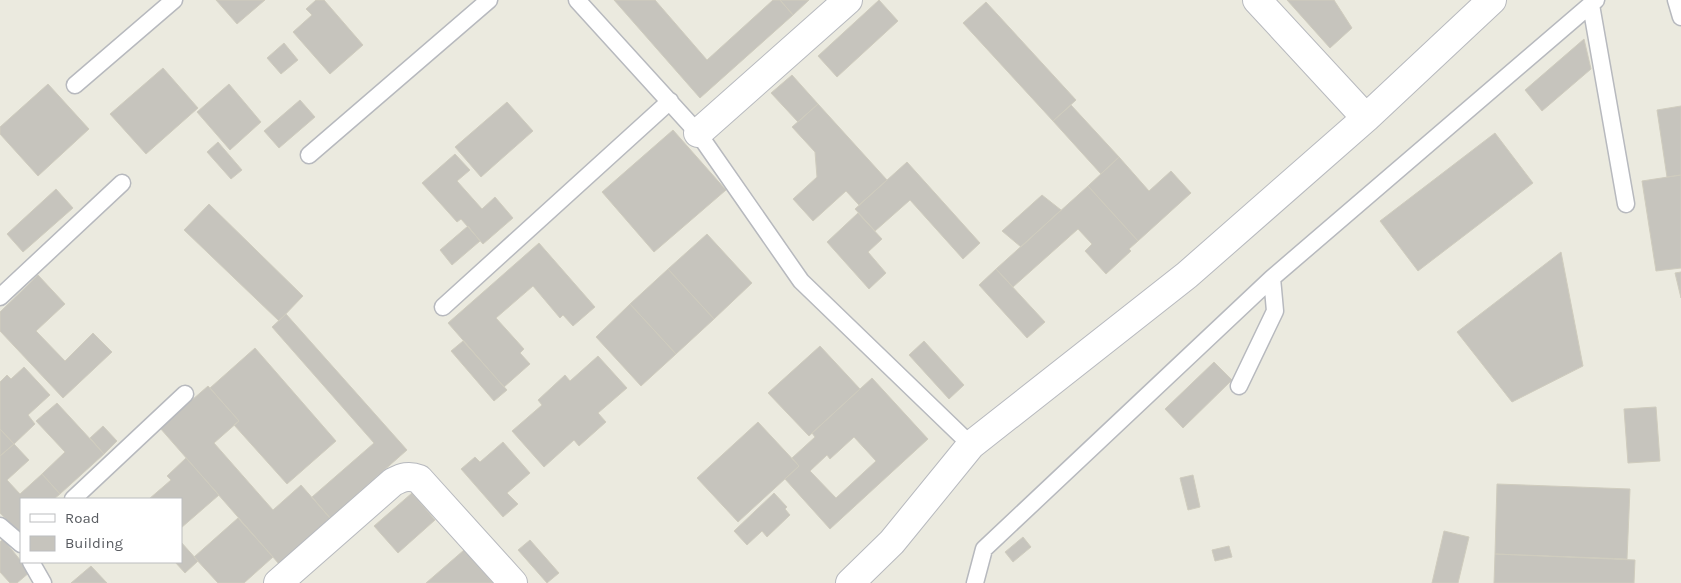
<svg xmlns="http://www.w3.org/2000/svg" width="1681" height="583" font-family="Karla,sans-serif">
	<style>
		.building { fill: #c6c4bd; stroke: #cfccbe; fill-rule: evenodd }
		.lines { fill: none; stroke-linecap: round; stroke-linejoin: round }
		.service-casing { stroke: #b7b9be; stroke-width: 19 }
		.minor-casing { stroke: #b7b9be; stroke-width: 30 }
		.service { stroke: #fff; stroke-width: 16 }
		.minor { stroke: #fff; stroke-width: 28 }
	</style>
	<rect width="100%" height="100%" fill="#ebeadf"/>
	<path class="building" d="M 216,0 L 265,0 L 237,24 Z
		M 316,0 L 324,0 L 363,45 L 330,74 L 293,32 L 312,15 L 306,9 Z
		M 614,0 L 655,0 L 707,60 L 773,0 L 780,0 L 793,15 L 700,98 Z
		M 780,0 L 809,0 L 793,15 Z
		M 879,0 L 898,21 L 837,77 L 818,56 Z
		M 1287,0 L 1334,0 L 1352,28 L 1330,48 Z
		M 986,2 L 1076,100 L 1053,121 L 963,23 Z
		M 1584,39 L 1591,69 L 1542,111 L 1525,90 Z
		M 284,43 L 298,60 L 281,74 L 267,58 Z
		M 163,68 L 198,108 L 146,154 L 110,114 Z
		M 792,75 L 818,104 L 798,122 L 771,93 Z
		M 48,84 L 89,129 L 38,176 L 0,134 L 0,127 Z
		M 229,84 L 261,122 L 230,150 L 197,112 Z
		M 300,100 L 315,117 L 279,148 L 264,131 Z
		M 507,102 L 533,131 L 481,177 L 455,147 Z
		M 818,104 L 887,180 L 859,205 L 846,191 L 813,221 L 793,199 L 817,177 L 815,152 L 792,127 Z
		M 1071,105 L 1119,157 L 1101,174 L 1053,121 Z
		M 1681,106 L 1681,175 L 1667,177 L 1657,110 Z
		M 673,130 L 726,190 L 654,252 L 602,192 Z
		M 1495,133 L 1533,183 L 1418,271 L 1380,221 Z
		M 218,142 L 242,170 L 231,179 L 207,152 Z
		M 455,154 L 470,170 L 457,181 L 482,209 L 495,197 L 513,218 L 483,244 L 461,219 L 457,222 L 422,183 Z
		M 1119,157 L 1149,191 L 1171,171 L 1191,193 L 1138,241 L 1088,186 Z
		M 907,162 L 980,243 L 963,259 L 910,200 L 875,231 L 855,209 Z
		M 1681,175 L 1681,268 L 1656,271 L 1642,181 Z
		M 1088,186 L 1138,241 L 1129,249 L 1131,251 L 1106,274 L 1085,251 L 1092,244 L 1078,229 L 1013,287 L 996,269 Z
		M 56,189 L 73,208 L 23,252 L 7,234 Z
		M 1042,195 L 1061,210 L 1021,247 L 1002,231 Z
		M 209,204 L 303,296 L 279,321 L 184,230 Z
		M 858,213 L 882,239 L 868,252 L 886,273 L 869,289 L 827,242 Z
		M 468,226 L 480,241 L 452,265 L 440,250 Z
		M 707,234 L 752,283 L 714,319 L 668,269 Z
		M 539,243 L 595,307 L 573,326 L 563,315 L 560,318 L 533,286 L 496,318 L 524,349 L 520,353 L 530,364 L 504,387 L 448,323 Z
		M 1561,252 L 1583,366 L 1512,402 L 1457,332 Z
		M 668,269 L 714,319 L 676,354 L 630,304 Z
		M 996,269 L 1045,322 L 1027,338 L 979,285 Z
		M 1681,272 L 1681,298 L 1675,273 Z
		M 38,275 L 65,304 L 36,331 L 65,361 L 93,333 L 112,352 L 63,398 L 0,331 L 0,312 Z
		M 630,304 L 676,354 L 641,386 L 596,337 Z
		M 286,314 L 407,450 L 330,518 L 312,497 L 374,443 L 272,327 Z
		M 463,341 L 507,390 L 494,401 L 451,351 Z
		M 924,341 L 964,385 L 949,399 L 909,355 Z
		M 820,346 L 860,389 L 809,436 L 768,393 Z
		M 255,348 L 336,441 L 287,484 L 234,425 L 239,421 L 210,388 Z
		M 598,356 L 627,388 L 598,413 L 606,422 L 579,446 L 574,440 L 544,467 L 512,431 L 542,405 L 538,400 L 565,375 L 570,381 Z
		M 1214,362 L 1232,380 L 1183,428 L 1165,409 Z
		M 24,367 L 50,395 L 28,415 L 35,424 L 14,444 L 0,429 L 0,382 L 7,375 L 11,379 Z
		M 872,378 L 928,439 L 830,529 L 785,479 L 799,466 L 792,458 L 815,437 L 812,433 ZM 854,437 L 876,461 L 836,498 L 810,471 L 827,455 L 830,459 Z
		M 208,386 L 239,421 L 214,443 L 273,510 L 301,485 L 330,518 L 279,564 L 160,428 Z
		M 57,403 L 104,454 L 60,494 L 42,474 L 65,452 L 36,421 Z
		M 1656,407 L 1660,461 L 1628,463 L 1624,409 Z
		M 758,422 L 799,466 L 738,522 L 697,478 Z
		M 103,426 L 117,441 L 104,454 L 90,438 Z
		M 0,429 L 14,444 L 0,456 Z
		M 503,442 L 530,473 L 507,493 L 518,504 L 503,517 L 461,469 L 475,457 L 480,462 Z
		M 14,444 L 29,460 L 7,480 L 20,494 L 42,474 L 60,494 L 54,499 L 21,499 L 21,530 L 18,532 L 0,513 L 0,456 Z
		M 186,458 L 219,495 L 181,528 L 181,499 L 149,499 L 171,480 L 167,476 Z
		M 1193,475 L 1200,507 L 1188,510 L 1180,478 Z
		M 1497,484 L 1630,489 L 1627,559 L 1495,554 Z
		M 412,493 L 435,520 L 398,553 L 374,526 Z
		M 774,493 L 787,507 L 785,509 L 790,515 L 767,537 L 762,531 L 747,545 L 734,531 Z
		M 238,518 L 273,557 L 244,583 L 218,583 L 194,557 Z
		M 1444,531 L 1469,537 L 1458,583 L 1432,583 Z
		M 1023,537 L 1031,547 L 1013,562 L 1005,552 Z
		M 3,539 L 30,572 L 17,583 L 10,583 L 0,572 L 0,542 Z
		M 530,540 L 559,573 L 547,583 L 518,550 Z
		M 181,542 L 198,561 L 185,573 L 175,562 L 181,562 Z
		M 1229,546 L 1232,557 L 1215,561 L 1212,550 Z
		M 464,550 L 493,583 L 426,583 Z
		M 1495,554 L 1635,560 L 1634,583 L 1494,583 Z
		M 91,566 L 107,583 L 71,583 Z"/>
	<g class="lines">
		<g class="service-casing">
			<path id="service" d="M 577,0 L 698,133 L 801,281 L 971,445
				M 1676,0 L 1681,17
				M 1591,5 L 1626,204
				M 75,85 L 174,0
				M 309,155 L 489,0
				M 0,297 L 122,183
				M 443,307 L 670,101
				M 1239,386 L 1275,311 L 1272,278
				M 73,499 L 185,394
				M 0,526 L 21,544
				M 31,562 L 43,583
				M 975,583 L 984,549 L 1272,278 L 1596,0"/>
		</g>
		<g class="minor-casing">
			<path id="minor" d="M 1257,0 L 1366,118
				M 698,133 L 848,0
				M 278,583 L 393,482 C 403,477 409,475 419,479 L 513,583
				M 850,583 L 892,542 L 971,445 L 1187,275 L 1366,118 L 1492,0"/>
		</g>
		<use href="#service" class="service"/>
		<use href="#minor" class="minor"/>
	</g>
	<rect x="20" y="498" width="162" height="65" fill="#ffffff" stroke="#bcbdbf"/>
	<rect x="30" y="514" width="25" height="8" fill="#ffffff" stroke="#bcbdbf"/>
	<text x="65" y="523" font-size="15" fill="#585b60">Road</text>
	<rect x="30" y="536" width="25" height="15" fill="#c6c4bd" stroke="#bcbdbf"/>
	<text x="65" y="548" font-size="15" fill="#585b60">Building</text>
</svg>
